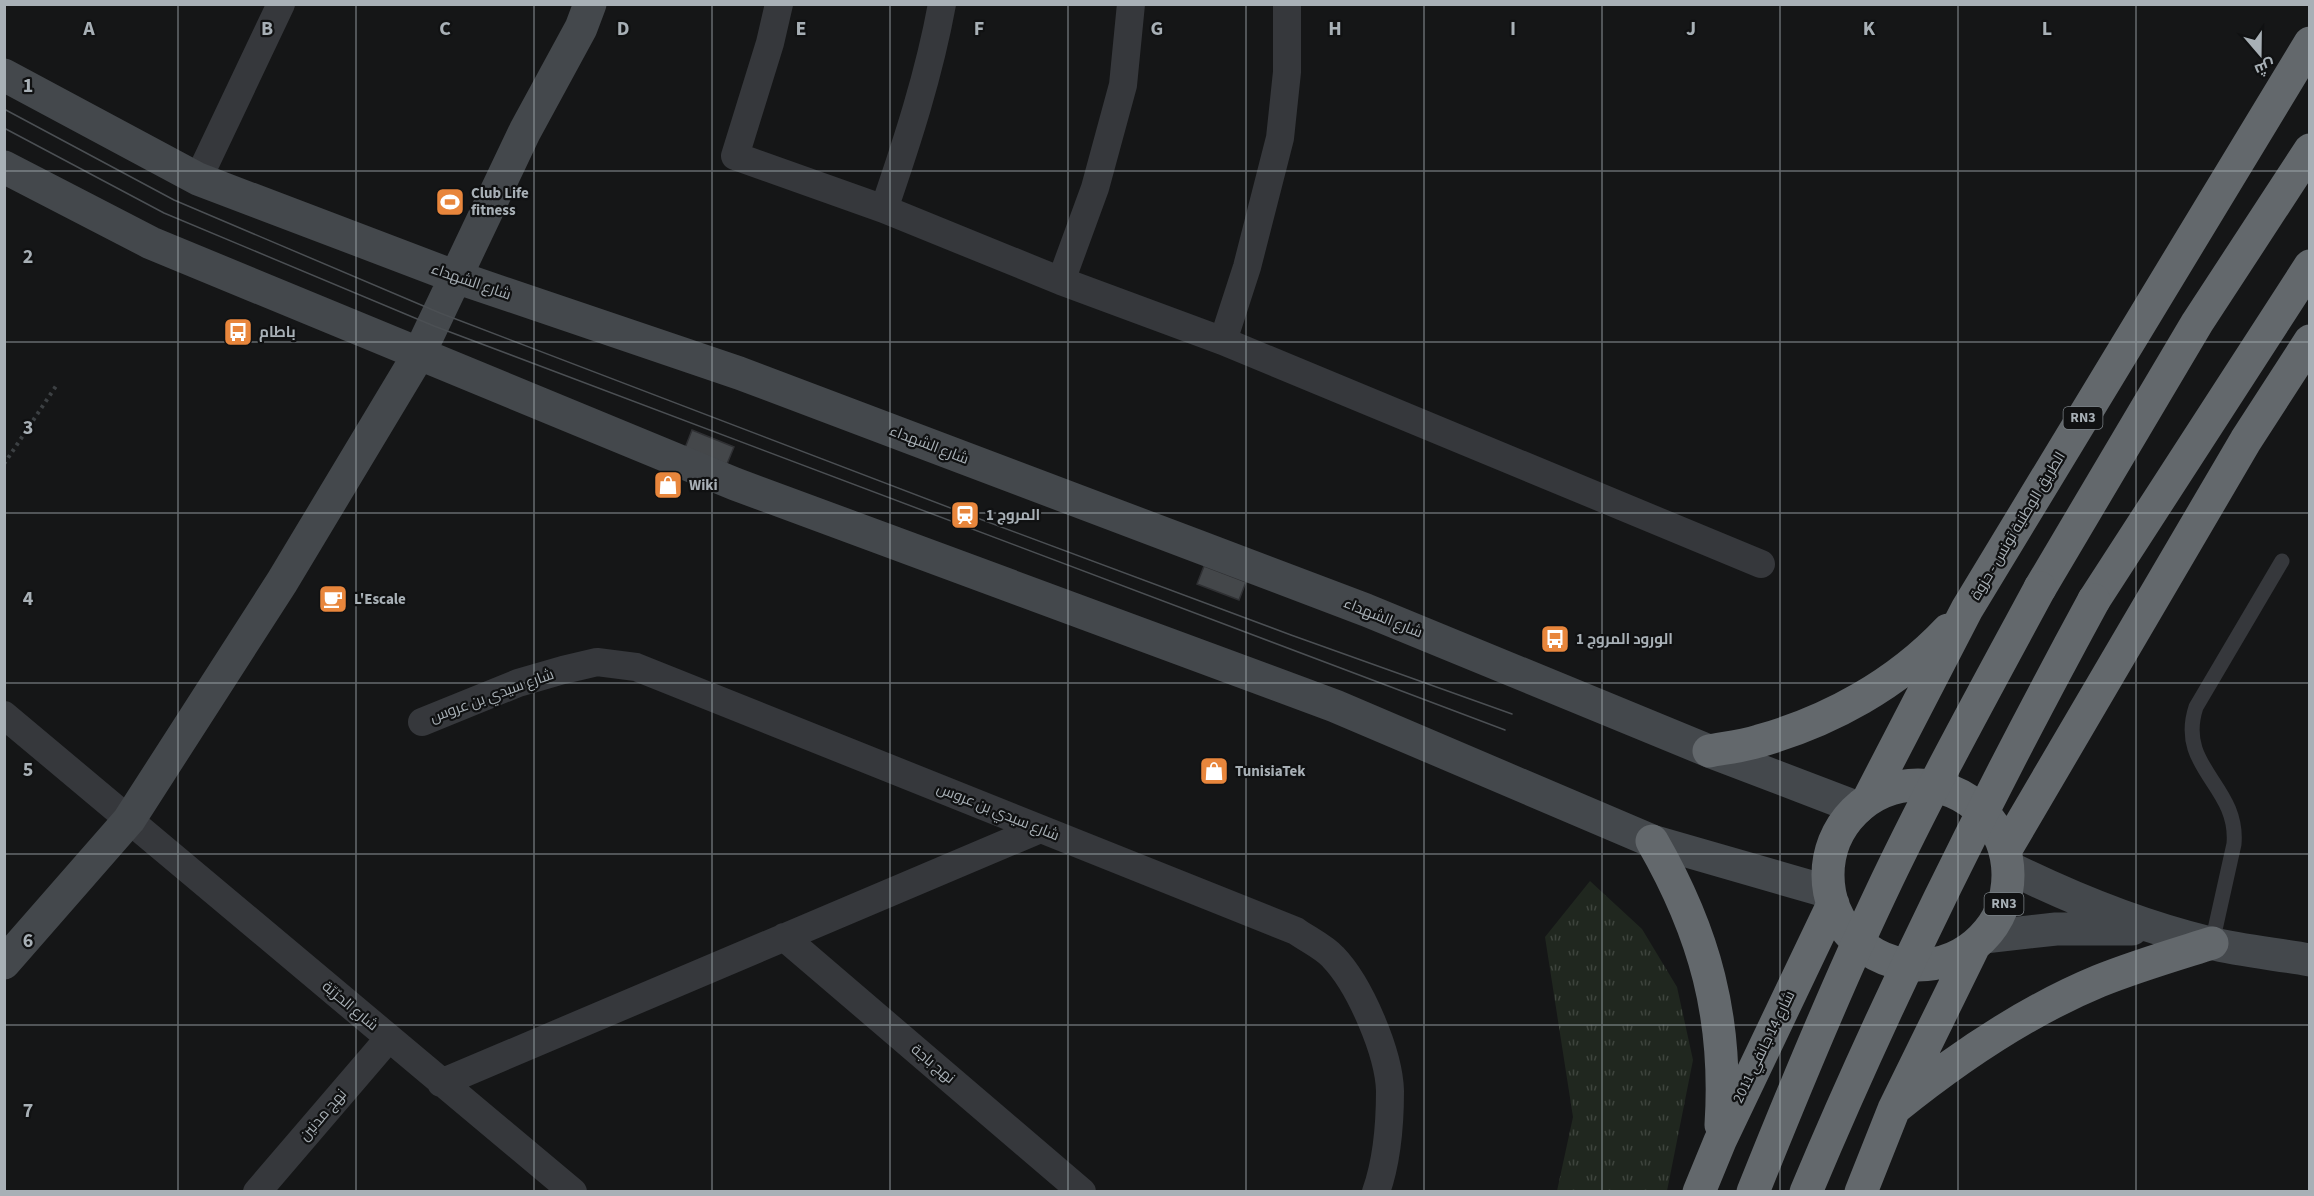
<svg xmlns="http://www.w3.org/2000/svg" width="2314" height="1196" font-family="'Source Sans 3',Cairo,sans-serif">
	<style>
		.grass { fill: url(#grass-tufts) }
		.building { fill: #44474a; stroke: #2f3033; stroke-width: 1.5 }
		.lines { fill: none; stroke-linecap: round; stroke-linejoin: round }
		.path { stroke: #3c4043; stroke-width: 4; stroke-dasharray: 3 4.5; stroke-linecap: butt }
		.lane { stroke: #36383c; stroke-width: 15 }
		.street { stroke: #36383c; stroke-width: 28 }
		.secondary { stroke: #44484c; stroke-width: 33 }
		.highway { stroke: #63686c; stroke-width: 33 }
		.tram { stroke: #4b4f53; stroke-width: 1.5 }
		.highway-bridge { stroke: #63686c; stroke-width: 33 }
		.grid { fill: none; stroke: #a8b0b6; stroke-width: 1.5; stroke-opacity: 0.55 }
		.labels { text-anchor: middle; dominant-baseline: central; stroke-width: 4.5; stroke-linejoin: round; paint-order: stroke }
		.shield { fill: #101112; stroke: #7a8085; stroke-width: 1.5 }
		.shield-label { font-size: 14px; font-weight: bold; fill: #a8b0b6 }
		.poi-label { font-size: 15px; font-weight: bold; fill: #a8b0b6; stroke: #101112; text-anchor: start }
		.street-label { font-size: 15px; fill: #a8b0b6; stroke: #101112 }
		.grid-label { font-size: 20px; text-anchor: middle; font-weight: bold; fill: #a8b0b6; stroke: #101112; stroke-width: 4.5; stroke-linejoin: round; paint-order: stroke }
	</style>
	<defs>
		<pattern id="grass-tufts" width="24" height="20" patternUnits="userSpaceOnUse" patternTransform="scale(1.5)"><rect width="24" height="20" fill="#20271f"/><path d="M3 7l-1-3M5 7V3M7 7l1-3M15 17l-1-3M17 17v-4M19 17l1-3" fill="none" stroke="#3e443d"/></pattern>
	</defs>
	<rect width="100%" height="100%" fill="#151617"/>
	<path class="grass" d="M 1590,881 L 1642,929 L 1677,987 L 1693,1060 L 1667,1191 L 1557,1191 L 1573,1117 L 1545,937 Z"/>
	<path class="building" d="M 692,430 L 734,447 L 727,464 L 685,448 Z
		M 1204,566 L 1246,582 L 1239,600 L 1197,584 Z"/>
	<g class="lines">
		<path class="path" d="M 4,464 L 58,383"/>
		<path class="lane" d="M 2212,943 L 2234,844 C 2239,785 2176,768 2196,707 L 2282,561"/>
		<path class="street" d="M 779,4 L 770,43 L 735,156 L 884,209 L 1061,281 L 1223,341 L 1761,564
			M 198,179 L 281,4
			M 884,209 C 907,142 929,75 942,4
			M 1061,281 L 1095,188 L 1123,85 L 1131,4
			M 1223,341 L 1247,267 L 1280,138 L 1287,72 L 1287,4
			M 4,715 L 573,1192
			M 422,722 L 518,683 L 563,670 L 597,662 L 636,667 L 1296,931 C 1307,939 1324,947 1333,957 C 1360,985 1389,1053 1390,1091 C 1390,1123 1387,1161 1376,1192
			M 784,937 L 1082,1192
			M 441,1083 L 1040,829
			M 257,1192 L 389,1038"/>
		<path class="secondary" d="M 4,75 L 198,179 L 456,277 L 739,373 L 1197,546 L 1366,610 L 1709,751 L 1858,808
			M 4,167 L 151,243 L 735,484 L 1335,706 L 1652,841 L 1829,892
			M 2008,867 C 2073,899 2139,926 2210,943 C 2242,951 2277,954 2310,960
			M 1984,937 L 2056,929 L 2132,929
			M 4,963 L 129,820 L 282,582 L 419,354 L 525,131 L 581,28 L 590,4"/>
		<path class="highway" d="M 2040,588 L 2197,323 L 2310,150
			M 2094,600 L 2310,266
			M 1709,751 C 1725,748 1743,746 1759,741 C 1830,721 1897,684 1948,630
			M1828 875a90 90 0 1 1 180 0a90 90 0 1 1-180 0Z
			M 1868,800 L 1967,609 L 2310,43
			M 1652,841 C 1705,933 1728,1018 1721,1125
			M 2005,851 L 2246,440 L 2310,341
			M 1894,1109 C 1957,1058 2024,1012 2099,981 C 2136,966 2174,955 2212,943
			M 1699,1192 L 1720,1141 L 1833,904
			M 1861,1192 L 1894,1109 L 1974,946"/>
		<path class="tram" d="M 4,109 L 174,200 L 440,313 L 961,512 L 1291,635 L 1512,714
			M 4,128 L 164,213 L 434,326 L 1505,730"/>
		<path class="highway-bridge" d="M 1753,1192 C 1793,1092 1834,992 1880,895 C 1929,791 1985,690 2040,588
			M 1806,1192 C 1891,989 1989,793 2094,600"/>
	</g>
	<path class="grid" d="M 178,4 L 178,1192M 356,4 L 356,1192M 534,4 L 534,1192M 712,4 L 712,1192M 890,4 L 890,1192M 1068,4 L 1068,1192M 1246,4 L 1246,1192M 1424,4 L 1424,1192M 1602,4 L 1602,1192M 1780,4 L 1780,1192M 1958,4 L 1958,1192M 2136,4 L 2136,1192M 4,171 L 2310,171M 4,342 L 2310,342M 4,513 L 2310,513M 4,683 L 2310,683M 4,854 L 2310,854M 4,1025 L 2310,1025"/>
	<defs>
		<g id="stadium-square" transform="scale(1.5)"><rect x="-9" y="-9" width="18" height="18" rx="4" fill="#e8863c" stroke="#101112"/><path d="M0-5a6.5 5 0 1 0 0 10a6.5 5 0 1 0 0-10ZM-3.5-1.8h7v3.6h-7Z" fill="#fff"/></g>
		<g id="bus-square" transform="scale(1.5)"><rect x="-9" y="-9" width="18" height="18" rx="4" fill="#e8863c" stroke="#101112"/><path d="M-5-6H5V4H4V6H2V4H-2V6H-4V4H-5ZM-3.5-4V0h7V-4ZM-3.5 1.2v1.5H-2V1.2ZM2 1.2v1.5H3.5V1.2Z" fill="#fff"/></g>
		<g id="shop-square" transform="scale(1.5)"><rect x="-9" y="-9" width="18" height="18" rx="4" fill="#e8863c" stroke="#101112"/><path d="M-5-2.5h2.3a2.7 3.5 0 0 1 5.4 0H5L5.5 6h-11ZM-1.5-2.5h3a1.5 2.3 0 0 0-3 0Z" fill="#fff"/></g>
		<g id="station-square" transform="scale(1.5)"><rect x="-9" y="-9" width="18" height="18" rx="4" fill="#e8863c" stroke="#101112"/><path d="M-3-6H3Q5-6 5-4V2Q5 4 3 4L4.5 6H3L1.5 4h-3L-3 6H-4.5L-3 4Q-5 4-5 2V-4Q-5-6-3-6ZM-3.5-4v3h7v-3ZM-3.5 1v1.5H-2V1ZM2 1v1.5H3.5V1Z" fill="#fff"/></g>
		<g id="cafe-square" transform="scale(1.5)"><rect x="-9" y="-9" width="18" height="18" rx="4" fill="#e8863c" stroke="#101112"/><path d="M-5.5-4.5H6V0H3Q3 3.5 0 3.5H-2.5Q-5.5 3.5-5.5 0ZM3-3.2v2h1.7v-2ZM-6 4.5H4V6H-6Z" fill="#fff"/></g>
	</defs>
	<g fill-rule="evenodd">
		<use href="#stadium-square" x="450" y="202"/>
		<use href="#bus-square" x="238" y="332"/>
		<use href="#shop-square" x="668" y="485"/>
		<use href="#station-square" x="965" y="515"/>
		<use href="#cafe-square" x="333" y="599"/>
		<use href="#bus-square" x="1555" y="639"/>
		<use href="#shop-square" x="1214" y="771"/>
	</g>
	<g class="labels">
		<g class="shield">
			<rect x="2063.5" y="407" width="39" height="22" rx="4.5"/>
			<rect x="1984.5" y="893" width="39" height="22" rx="4.5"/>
		</g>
		<g class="shield-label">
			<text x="2083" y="418">RN3</text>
			<text x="2004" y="904">RN3</text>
		</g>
		<g class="poi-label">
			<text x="471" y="193">Club Life<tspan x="471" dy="17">fitness</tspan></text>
			<text x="259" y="332">باطام</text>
			<text x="689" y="485">Wiki</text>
			<text x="986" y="515">المروج 1</text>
			<text x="354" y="599">L'Escale</text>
			<text x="1576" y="639">الورود المروج 1</text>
			<text x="1235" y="771">TunisiaTek</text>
		</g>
		<g class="street-label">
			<text transform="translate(471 282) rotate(19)">شارع الشهداء</text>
			<text transform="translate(929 445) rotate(21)">شارع الشهداء</text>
			<text transform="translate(2018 526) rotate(-59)">الطريق الوطنية تونس - حزوة</text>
			<text transform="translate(1383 618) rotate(22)">شارع الشهداء</text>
			<text transform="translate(492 696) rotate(-20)">شارع سيدي بن عروس</text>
			<text transform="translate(998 812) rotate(22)">شارع سيدي بن عروس</text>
			<text transform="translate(350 1006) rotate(40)">شارع الحرّيّة</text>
			<text transform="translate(1764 1047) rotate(-64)">شارع 14 جانفي 2011</text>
			<text transform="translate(933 1064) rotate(40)">نهج باجة</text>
			<text transform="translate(323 1115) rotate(-49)">نهج مدنين</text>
		</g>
	</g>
	<g class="grid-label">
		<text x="89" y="35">A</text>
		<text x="267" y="35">B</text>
		<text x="445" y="35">C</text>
		<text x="623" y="35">D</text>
		<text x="801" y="35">E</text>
		<text x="979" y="35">F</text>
		<text x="1157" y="35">G</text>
		<text x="1335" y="35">H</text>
		<text x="1513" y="35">I</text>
		<text x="1691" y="35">J</text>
		<text x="1869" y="35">K</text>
		<text x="2047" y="35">L</text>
		<text x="28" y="92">1</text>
		<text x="28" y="263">2</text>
		<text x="28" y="434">3</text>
		<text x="28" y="605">4</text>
		<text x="28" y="776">5</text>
		<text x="28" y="947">6</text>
		<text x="28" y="1117">7</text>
	</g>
	<rect width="2314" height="1196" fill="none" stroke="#a8b0b6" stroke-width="12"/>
	<g transform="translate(2260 54) rotate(160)" stroke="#101112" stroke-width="4.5" paint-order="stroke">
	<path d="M0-4.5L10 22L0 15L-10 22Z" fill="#a8b0b6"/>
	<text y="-9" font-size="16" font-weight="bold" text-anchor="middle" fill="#a8b0b6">ش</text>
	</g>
</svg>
